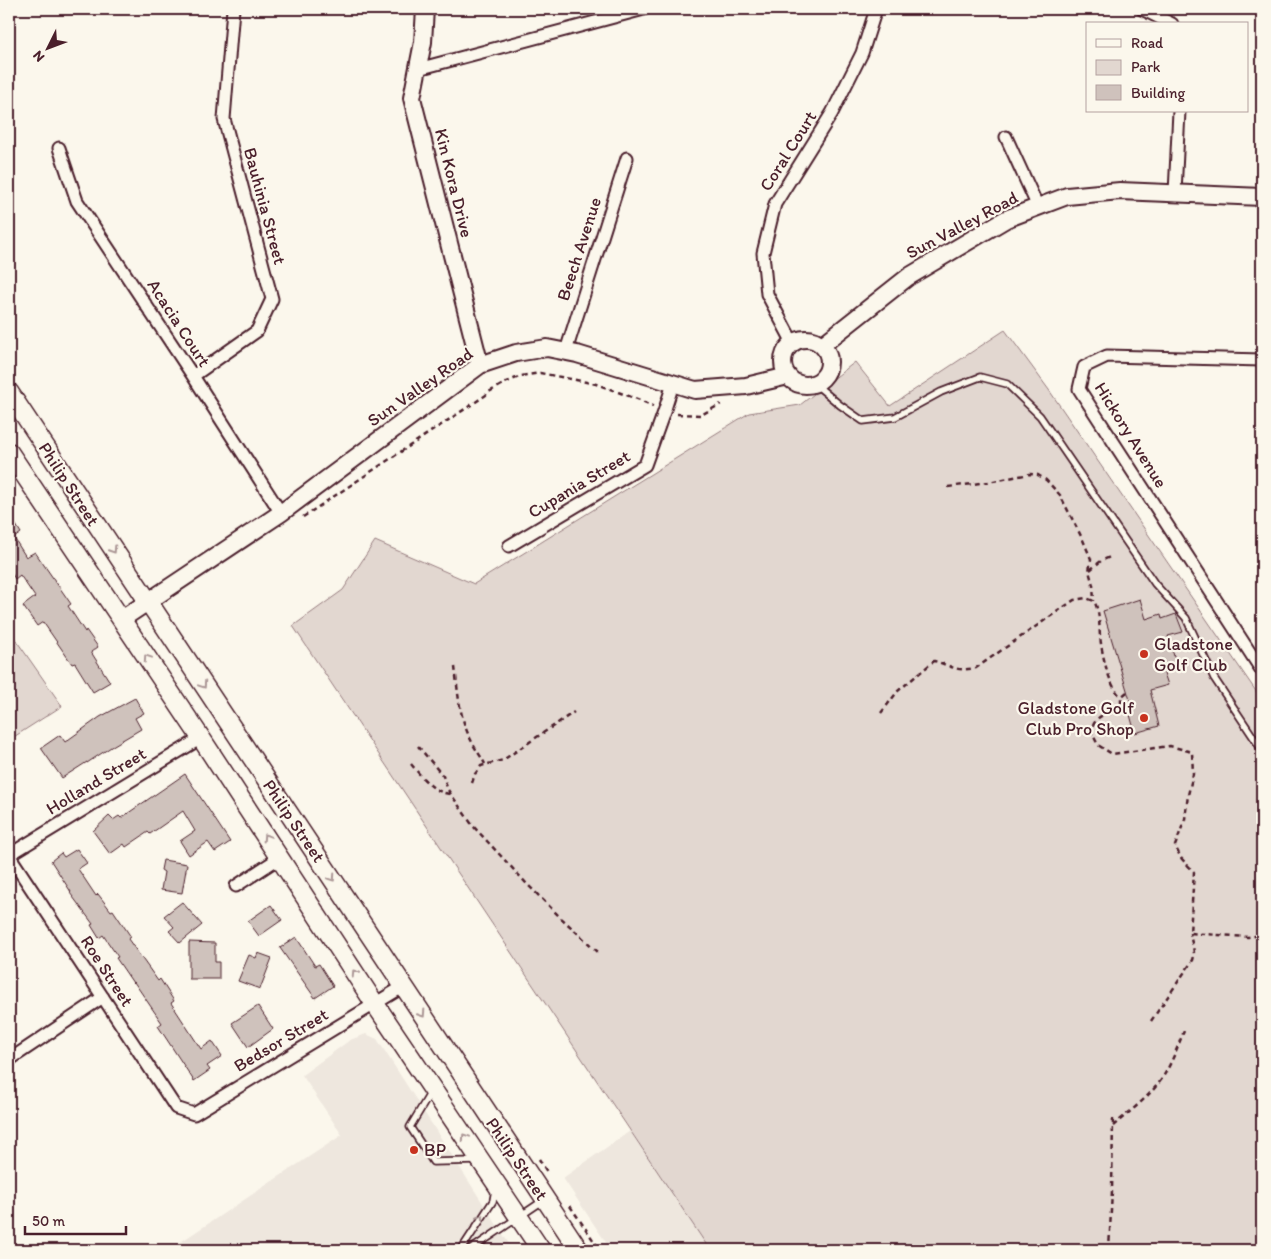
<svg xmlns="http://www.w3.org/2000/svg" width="1271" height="1259" font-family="Itim,sans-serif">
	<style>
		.built { fill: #eee7de }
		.green { fill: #e2d7d0; stroke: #967b7e }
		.building { fill: #cfc2bc; stroke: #4a1f2b }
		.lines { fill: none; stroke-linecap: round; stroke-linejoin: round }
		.lane-casing { stroke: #4a1f2b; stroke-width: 9 }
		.street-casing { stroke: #4a1f2b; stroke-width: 15 }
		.secondary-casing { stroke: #4a1f2b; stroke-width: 20 }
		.primary-casing { stroke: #4a1f2b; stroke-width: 21 }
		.path { stroke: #4a1f2b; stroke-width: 2.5; stroke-dasharray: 5 4; stroke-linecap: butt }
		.lane { stroke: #fbf7ec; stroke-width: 5.5 }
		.street { stroke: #fbf7ec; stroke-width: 11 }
		.secondary { stroke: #fbf7ec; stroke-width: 16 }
		.primary { stroke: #fbf7ec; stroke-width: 18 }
		.oneway { stroke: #ab9695 }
		.poi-dot { fill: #c8321e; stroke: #fbf7ec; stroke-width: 2 }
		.labels { text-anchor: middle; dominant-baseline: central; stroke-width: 4.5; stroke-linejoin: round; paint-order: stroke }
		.street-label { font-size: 18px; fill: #4a1f2b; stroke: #fbf7ec }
		.poi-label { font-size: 18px; fill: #4a1f2b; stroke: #fbf7ec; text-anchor: start }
	</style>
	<rect width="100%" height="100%" fill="#fbf7ec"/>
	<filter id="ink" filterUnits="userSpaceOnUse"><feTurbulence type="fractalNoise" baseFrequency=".02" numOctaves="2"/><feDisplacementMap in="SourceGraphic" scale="10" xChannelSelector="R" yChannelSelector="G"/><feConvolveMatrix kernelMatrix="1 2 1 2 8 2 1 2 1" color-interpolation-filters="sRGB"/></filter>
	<g filter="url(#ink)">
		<path class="built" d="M 366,1034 L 377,1039 L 513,1250 L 170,1250 L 170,1249 L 342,1135 L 302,1075 L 350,1040 Z
			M 630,1131 L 710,1250 L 611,1250 L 563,1178 Z"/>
		<path class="green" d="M 1005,330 L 1049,390 L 1262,700 L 1262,1250 L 710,1250 L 293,626 L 343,590 L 375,541 L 474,584 L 749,413 L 800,405 L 855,362 L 890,406 Z
			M 9,630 L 62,706 L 9,740 Z"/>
		<path class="building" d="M 9,514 L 21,533 L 14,538 L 26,557 L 35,552 L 71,604 L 68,606 L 85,632 L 86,630 L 98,647 L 91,652 L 110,682 L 93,692 L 75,663 L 72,664 L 43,622 L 37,626 L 23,606 L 35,597 L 20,575 L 15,579 L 9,569 Z
			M 1140,599 L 1146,619 L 1161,614 L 1162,619 L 1176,614 L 1183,632 L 1168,636 L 1177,666 L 1163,670 L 1168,685 L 1150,690 L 1159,726 L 1135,733 L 1129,711 L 1133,710 L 1103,611 Z
			M 135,698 L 144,713 L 135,718 L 141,729 L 114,745 L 87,763 L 87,762 L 62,778 L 41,748 L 60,735 L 65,742 L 100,717 Z
			M 185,774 L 230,842 L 215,852 L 208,842 L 189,855 L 180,841 L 195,831 L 183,811 L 150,834 L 148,832 L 126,847 L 124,844 L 110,854 L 93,831 L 109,816 L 113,820 L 119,816 L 121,818 Z
			M 77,849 L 87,863 L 78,869 L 96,896 L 98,894 L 111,911 L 113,910 L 131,937 L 128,939 L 158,981 L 160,979 L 174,1001 L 171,1003 L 201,1049 L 212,1041 L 222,1056 L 207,1066 L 210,1070 L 194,1081 L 158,1026 L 162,1023 L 134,982 L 133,983 L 116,958 L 118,957 L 103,935 L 99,938 L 91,925 L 93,924 L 70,893 L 71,892 L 51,861 L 61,853 L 64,857 Z
			M 163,860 L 187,864 L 182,893 L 161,890 L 164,872 L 161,870 Z
			M 182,902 L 202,925 L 180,943 L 169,931 L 174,927 L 164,916 Z
			M 271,905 L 282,920 L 259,936 L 248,921 Z
			M 296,937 L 315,966 L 319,964 L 333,986 L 315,998 L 280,948 Z
			M 189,942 L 215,943 L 215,962 L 219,962 L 219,979 L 189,979 Z
			M 258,953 L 272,958 L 260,989 L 238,981 L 249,955 L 256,958 Z
			M 258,1006 L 273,1029 L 248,1047 L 232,1023 Z"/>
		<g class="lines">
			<g class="lane-casing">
				<path id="lane" d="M 815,384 L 840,405 L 863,421 L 895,417 L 941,392 L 980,377 L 1007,384 L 1040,416 L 1155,584 L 1186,618 L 1214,678 L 1262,750
					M 431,1092 L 410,1127 L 433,1162 L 476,1161
					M 461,1250 L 493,1201 L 495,1190
					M 470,1250 L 544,1200"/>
			</g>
			<g class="street-casing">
				<path id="street" d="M 1142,9 L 1172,24
					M 418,69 L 644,9
					M 1006,137 L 1038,207
					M 59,148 L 77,201 L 193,376 L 281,513
					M 1175,193 L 1179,111
					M 793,343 L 767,294 L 763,253 L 775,204 L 832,113 L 862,53 L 876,9
					M 566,351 L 627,158
					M 1262,360 L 1107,356 L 1084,367 L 1079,389 L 1262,671
					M 193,376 L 257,331 L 272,299 L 224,119 L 233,9
					M 509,546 L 645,465 L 664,412 L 673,384
					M 201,738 L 9,855 L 176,1108 L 194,1114 L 404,986
					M 236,886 L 279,858
					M 9,1060 L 103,997"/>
			</g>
			<g class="secondary-casing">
				<path id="secondary" d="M 425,9 L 423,42 L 412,98 L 480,365
					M783 362a23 23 0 1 1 46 0a23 23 0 1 1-46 0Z
					M 822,345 L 908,277 L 1006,219 L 1067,196 L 1120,191 L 1262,197
					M 122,619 L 281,513 L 480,365 L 516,353 L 547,348 L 577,354 L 695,390 L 746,386 L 788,376"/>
			</g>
			<g class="primary-casing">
				<path id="primary" d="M 9,392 L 579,1250
					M 9,452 L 201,738 L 375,1004 L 541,1250"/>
			</g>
			<path class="path" d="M 792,391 L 806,388
				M 677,414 L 701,415 L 721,404
				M 948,487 L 988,482 L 1030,474 L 1038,475 L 1046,480 L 1060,495 L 1083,540 L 1091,559 L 1089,571 L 1093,585 L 1094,601
				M 303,517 L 486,395 L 487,393 L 507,382 L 521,376 L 540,373 L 596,384 L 640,400 L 653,406
				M 1090,570 L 1101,561 L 1112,556
				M 455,667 C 458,692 459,717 471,740 C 475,749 481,756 485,764
				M 1127,692 L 1121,697 L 1121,704 L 1124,711 C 1107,715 1097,711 1091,731 L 1098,745 L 1112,754 L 1170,746 L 1192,752 L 1193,774 L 1188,795 L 1185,819 L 1175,846 L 1181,858 L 1194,872 L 1190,933 L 1248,937 L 1262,935
				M 881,713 L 898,691 L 934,661 C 953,666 954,672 976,668 L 1074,600 L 1086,598 L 1094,601 C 1100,612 1099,624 1100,636 C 1102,654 1108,684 1121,697
				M 418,746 L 443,776 L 448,790 L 473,826 L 527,884 L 559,916 L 598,952
				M 411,764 C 422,777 432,792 450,794
				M 472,783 L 475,774 L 481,766 L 503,760 L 574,712
				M 1151,1021 L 1193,960 C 1196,951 1191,943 1190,933
				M 1113,1126 C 1129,1112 1148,1098 1161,1080 C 1171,1065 1177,1048 1184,1031
				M 539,1159 L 547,1172
				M 570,1206 L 600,1250
				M 1109,1250 L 1112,1191 L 1113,1118"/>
			<use href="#lane" class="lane"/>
			<use href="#street" class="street"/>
			<use href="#secondary" class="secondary"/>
			<use href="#primary" class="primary"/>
		</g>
		<defs><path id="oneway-chevron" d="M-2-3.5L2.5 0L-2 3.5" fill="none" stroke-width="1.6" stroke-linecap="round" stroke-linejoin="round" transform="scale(1.25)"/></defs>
		<g class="oneway">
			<use href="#oneway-chevron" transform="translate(113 550) rotate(57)"/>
			<use href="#oneway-chevron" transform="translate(147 658) rotate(-124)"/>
			<use href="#oneway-chevron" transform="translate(203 685) rotate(56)"/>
			<use href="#oneway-chevron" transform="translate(266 837) rotate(-123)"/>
			<use href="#oneway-chevron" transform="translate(332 878) rotate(56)"/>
			<use href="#oneway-chevron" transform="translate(355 973) rotate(-123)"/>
			<use href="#oneway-chevron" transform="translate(422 1014) rotate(57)"/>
			<use href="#oneway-chevron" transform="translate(465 1137) rotate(-124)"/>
			<use href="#oneway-chevron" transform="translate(481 1218) rotate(-57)"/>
		</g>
	</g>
	<g class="poi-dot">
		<circle cx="1144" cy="654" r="5"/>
		<circle cx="1144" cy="718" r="5"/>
		<circle cx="414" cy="1150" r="5"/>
	</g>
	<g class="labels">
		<g class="street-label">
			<text transform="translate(788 151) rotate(-58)">Coral Court</text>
			<text transform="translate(454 183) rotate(76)">Kin Kora Drive</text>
			<text transform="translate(265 206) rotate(75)">Bauhinia Street</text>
			<text transform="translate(962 225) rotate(-28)">Sun Valley Road</text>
			<text transform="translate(579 249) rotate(-72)">Beech Avenue</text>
			<text transform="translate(179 323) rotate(57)">Acacia Court</text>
			<text transform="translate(420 387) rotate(-35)">Sun Valley Road</text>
			<text transform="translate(1131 435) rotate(58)">Hickory Avenue</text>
			<text transform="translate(69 484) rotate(57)">Philip Street</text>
			<text transform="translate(579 484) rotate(-31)">Cupania Street</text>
			<text transform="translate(96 781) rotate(-31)">Holland Street</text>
			<text transform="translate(294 821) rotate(56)">Philip Street</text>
			<text transform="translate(107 971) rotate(57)">Roe Street</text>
			<text transform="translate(281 1040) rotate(-31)">Bedsor Street</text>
			<text transform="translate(517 1159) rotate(56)">Philip Street</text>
		</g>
		<g class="poi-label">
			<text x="1154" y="644">Gladstone<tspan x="1154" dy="21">Golf Club</tspan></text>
			<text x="1134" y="708" text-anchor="end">Gladstone Golf<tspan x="1134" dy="21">Club Pro Shop</tspan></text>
			<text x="424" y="1150">BP</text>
		</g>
	</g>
	<rect width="1271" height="1259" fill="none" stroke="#fbf7ec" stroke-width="30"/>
	<rect x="15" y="15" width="1241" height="1229" fill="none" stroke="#4a1f2b" stroke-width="2" filter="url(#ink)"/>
	<rect x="1086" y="22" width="162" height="90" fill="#fbf7ec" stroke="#b4a19f"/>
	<rect x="1096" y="39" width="25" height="8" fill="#fbf7ec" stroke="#b4a19f"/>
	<text x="1131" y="48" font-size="15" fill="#4a1f2b">Road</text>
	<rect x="1096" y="60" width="25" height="15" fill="#e2d7d0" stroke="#b4a19f"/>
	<text x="1131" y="72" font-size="15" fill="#4a1f2b">Park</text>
	<rect x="1096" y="85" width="25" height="15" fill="#cfc2bc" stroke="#b4a19f"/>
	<text x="1131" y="98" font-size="15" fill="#4a1f2b">Building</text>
	<g transform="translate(48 48) rotate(228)" stroke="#fbf7ec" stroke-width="4" paint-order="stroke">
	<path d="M0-4L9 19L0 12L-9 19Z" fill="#4a1f2b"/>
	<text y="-8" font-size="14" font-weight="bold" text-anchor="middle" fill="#4a1f2b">N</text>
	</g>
	<path d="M25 1226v8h101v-8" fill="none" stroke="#4a1f2b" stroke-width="2.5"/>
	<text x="32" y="1226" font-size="15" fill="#4a1f2b" stroke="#fbf7ec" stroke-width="4" paint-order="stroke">50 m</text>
</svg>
